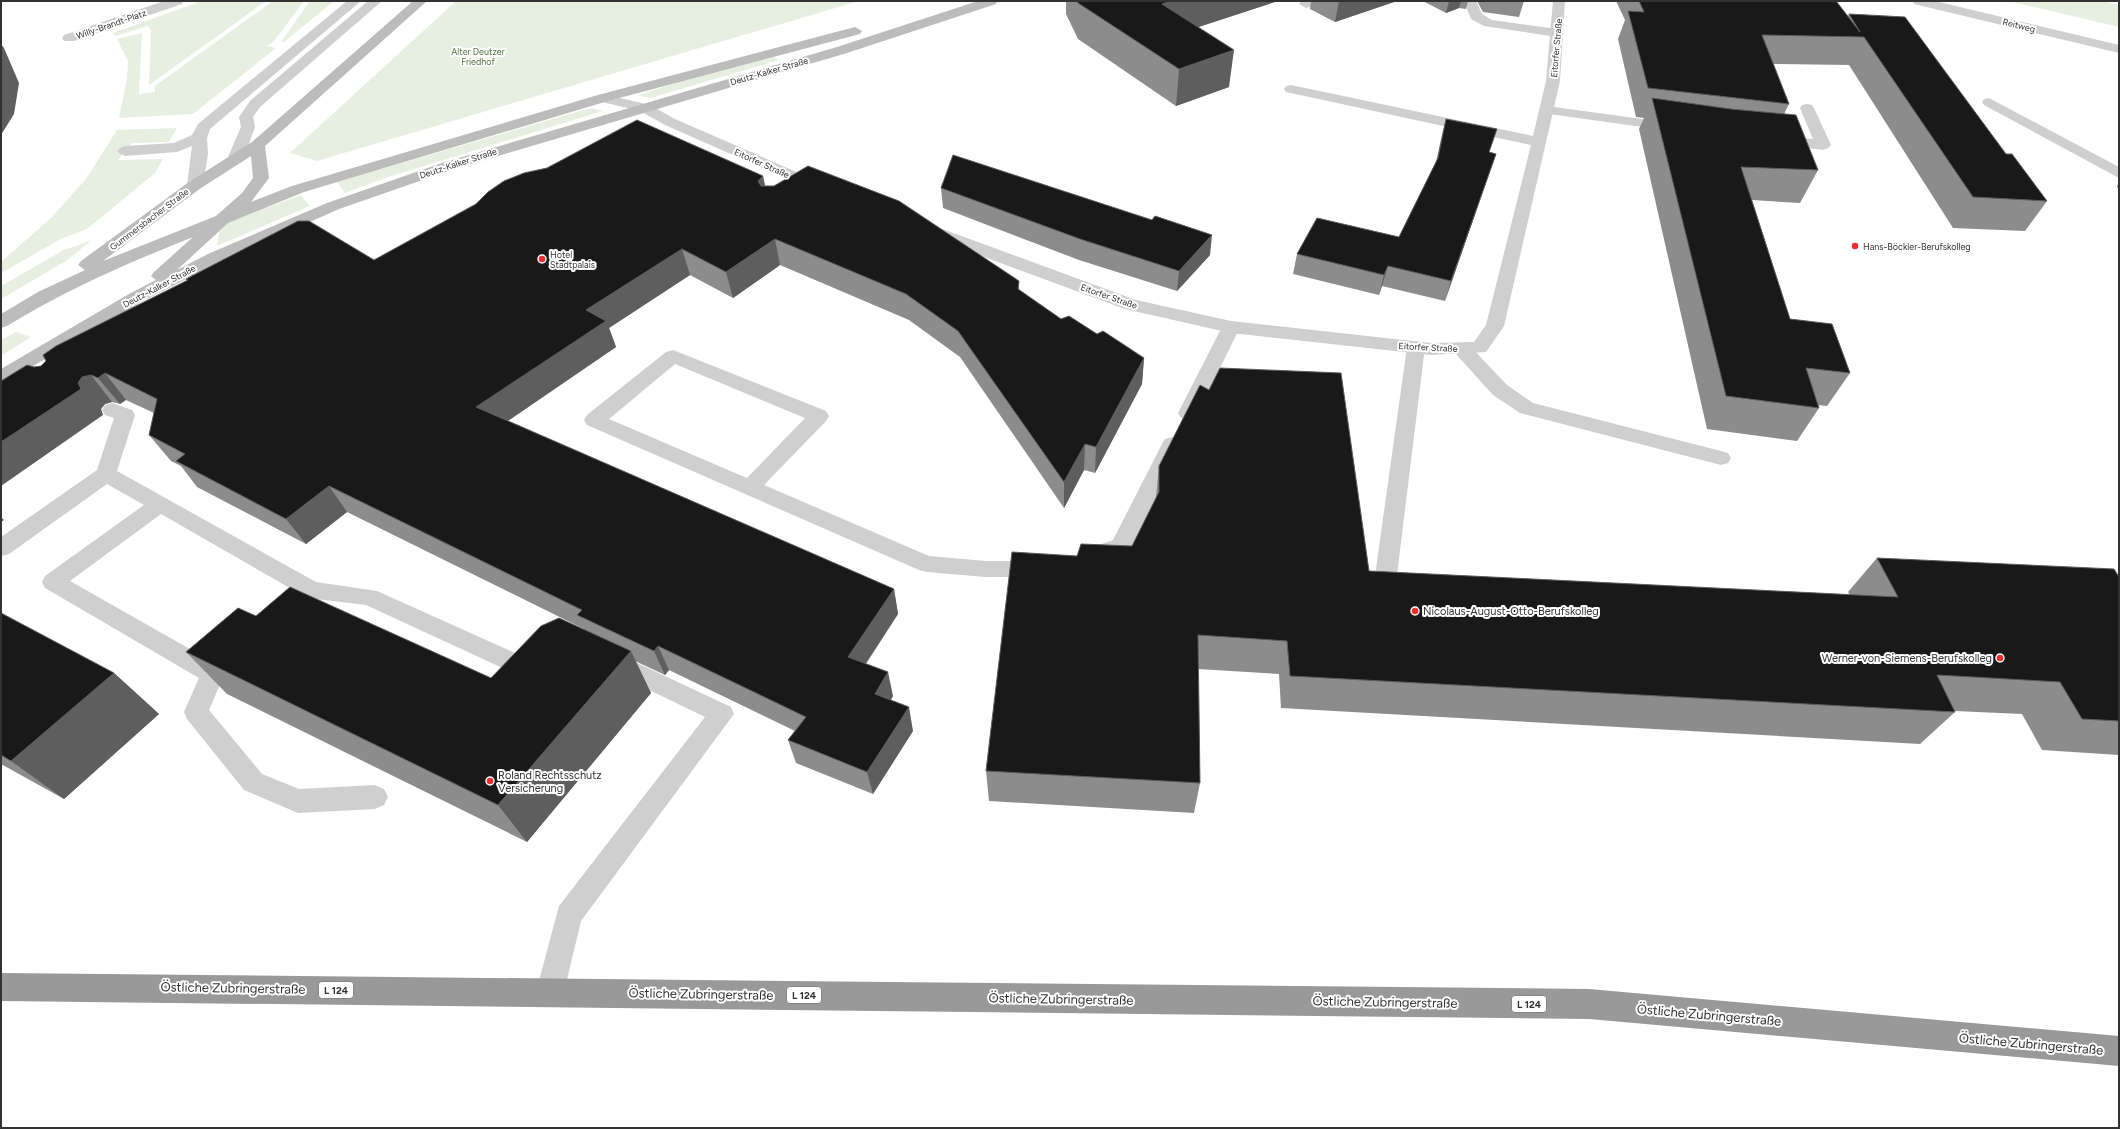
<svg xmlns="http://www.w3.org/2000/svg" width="2120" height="1129" font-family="Figtree,sans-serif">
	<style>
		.green { fill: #e7efe0 }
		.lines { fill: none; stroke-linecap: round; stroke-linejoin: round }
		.lane { fill: #cfcfcf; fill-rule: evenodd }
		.street { fill: #cfcfcf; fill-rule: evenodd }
		.secondary { fill: #bcbcbc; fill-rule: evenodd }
		.highway { fill: #999; fill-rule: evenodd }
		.wall { fill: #8c8c8c }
		.shaded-wall { fill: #5e5e5e }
		.building { fill: #191919; stroke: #5e5e5e }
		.poi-dot { fill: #f02d2e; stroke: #fff; stroke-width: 1.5 }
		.labels { text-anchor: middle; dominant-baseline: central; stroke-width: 4; stroke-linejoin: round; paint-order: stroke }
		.far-street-label { font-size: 9px; fill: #323232; stroke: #fff }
		.far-park-label { font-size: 9px; fill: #51723b; stroke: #fff }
		.far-poi-label { font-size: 9px; fill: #323232; stroke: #fff; text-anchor: start }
		.shield { fill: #fff; stroke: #707070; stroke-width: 1 }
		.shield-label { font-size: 10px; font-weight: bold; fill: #323232 }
		.poi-label { font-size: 11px; fill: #323232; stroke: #fff; text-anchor: start }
		.near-street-label { font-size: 13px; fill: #323232; stroke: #fff }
	</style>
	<rect width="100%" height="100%" fill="#fff"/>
	<path class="green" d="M 202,1 L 266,1 L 149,85 L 151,30 L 148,26 L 115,36 L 113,33 Z
		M 273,1 L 304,1 L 274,41 L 267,46 L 276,48 L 193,114 L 119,118 L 127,79 L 128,61 L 117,39 L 142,33 L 139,94 L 155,92 L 155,86 Z
		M 310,1 L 334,1 L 284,42 L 281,42 Z
		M 456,1 L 859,1 L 317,161 L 290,153 Z
		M 2009,1 L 2102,1 L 2119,5 L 2119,27 Z
		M 774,57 L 779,60 L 650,98 L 638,95 L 692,78 Z
		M 590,108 L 603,111 L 385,178 L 345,193 L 337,182 Z
		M 177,128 L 169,142 L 132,143 L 118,160 L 163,159 L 155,173 L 87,229 L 61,239 L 1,273 L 1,262 L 51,218 L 86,179 L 117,130 Z
		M 301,195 L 310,206 L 217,246 L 219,232 L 228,222 Z
		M 92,240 L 66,261 L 1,299 L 1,286 L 64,250 Z
		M 16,332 L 31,337 L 1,356 L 1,340 Z"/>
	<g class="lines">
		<path class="lane" d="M 164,1 L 183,1 L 182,4 L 74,41 L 64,41 L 62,38 L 64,35 Z
			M 347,1 L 361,1 L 210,129 L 207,138 L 208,154 L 203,185 L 201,188 L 189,188 L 187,185 L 192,146 L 177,152 L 125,156 L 120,154 L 117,151 L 120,148 L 125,146 L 174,143 L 192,135 L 198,124 Z
			M 368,1 L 382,1 L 260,107 L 253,117 L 255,127 L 244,157 L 241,160 L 231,160 L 228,157 L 241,127 L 239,117 L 250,101 Z
			M 1301,1 L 1321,1 L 1320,4 L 1306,8 L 1299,4 Z
			M 1464,1 L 1476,1 L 1482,14 L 1492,20 L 1557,29 L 1564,33 L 1557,37 L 1484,26 L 1471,19 Z
			M 1989,98 L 2119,167 L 2119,178 L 1984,105 L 1982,102 L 1984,99 Z
			M 1807,104 L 1812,105 L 1814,108 L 1831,145 L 1828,148 L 1823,150 L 1772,143 L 1769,140 L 1772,137 L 1777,135 L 1813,139 L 1800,108 L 1802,105 Z
			M 1547,106 L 1671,123 L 1676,124 L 1678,127 L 1676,130 L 1671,131 L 1542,113 L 1540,110 L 1542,107 Z
			M 1231,321 L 1237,323 L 1240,327 L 1198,413 L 1195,418 L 1188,420 L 1181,418 L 1178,413 L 1222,327 L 1225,323 Z
			M 1416,341 L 1423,343 L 1425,347 L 1396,583 L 1393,589 L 1385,592 L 1377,589 L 1374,583 L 1407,347 L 1409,343 Z
			M 1462,343 L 1469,345 L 1507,385 L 1533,403 L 1721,451 L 1728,453 L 1731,458 L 1728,463 L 1721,465 L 1520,413 L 1493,395 L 1455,353 L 1453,349 L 1455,345 Z
			M 673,350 L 826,411 L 829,416 L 826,421 L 764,485 L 929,556 L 986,561 L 1039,561 L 1047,563 L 1050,569 L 1047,575 L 1039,577 L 986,577 L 927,572 L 919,570 L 587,425 L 584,420 L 587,415 L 666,352 ZM 675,364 L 805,418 L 747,478 L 609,419 Z
			M 112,403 L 132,410 L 135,415 L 117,471 L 316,582 L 377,591 L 533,661 L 542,663 L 546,670 L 542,677 L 532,681 L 524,678 L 366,605 L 316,599 C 308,606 303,609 293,605 L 290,599 L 295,591 L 161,514 L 70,581 L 211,661 L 224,654 L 232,657 L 236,664 L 232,671 L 222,680 L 209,710 L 262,774 L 299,789 L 375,785 L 384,789 L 388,797 L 384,805 L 375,809 L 298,813 L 244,790 L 187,719 L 184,712 L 199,678 L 45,588 L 42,582 L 45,576 L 144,505 L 107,484 L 9,554 L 1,556 L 1,537 L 97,470 L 114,418 L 105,415 L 102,410 L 105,405 Z
			M 1172,437 L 1179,439 L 1182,444 L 1129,552 L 1093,564 L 1085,562 L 1082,556 L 1085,550 L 1113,540 L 1162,444 L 1165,439 Z
			M 616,653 L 731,707 L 734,714 L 581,921 L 564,992 L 560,1002 L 550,1006 L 540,1002 L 536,992 L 559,906 L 705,717 L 608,670 L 604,663 L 608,656 Z"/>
		<path class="street" d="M 1553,1 L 1565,1 L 1560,81 L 1504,326 L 1486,352 L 1431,355 L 1231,333 L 1125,309 L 925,235 L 923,231 L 925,227 L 937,227 L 1136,300 L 1231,321 L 1431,343 L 1474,342 L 1486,325 L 1531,145 L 1291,93 L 1286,92 L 1284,89 L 1286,86 L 1291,85 L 1533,136 L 1546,81 Z
			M 1913,1 L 1935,1 L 2119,45 L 2119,53 L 1914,4 Z
			M 603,94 L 650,105 L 675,119 L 824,184 L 826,187 L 824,190 L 812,190 L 665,125 L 640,111 L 598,101 L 596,98 L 598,95 Z"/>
		<path class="secondary" d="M 413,1 L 427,1 L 265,146 L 269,178 L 251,202 L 292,186 L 598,95 L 855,27 L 862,31 L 860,34 L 608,101 L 304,192 L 228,223 L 177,270 L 208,254 L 327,203 L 442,163 L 837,47 L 978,1 L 997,1 L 996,4 L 847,53 L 454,169 L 339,209 L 220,262 L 141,302 L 8,381 L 1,383 L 1,369 L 129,294 L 156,280 L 151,276 L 154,272 L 193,237 C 128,263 67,289 7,326 L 1,328 L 1,314 L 38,292 L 85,270 L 78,265 L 81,261 L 189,182 L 252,142 ZM 251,156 L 253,178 L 242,193 L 216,216 L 103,261 L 201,188 Z"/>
		<path class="highway" d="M 1,973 L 1589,989 L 2119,1036 L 2119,1066 L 1589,1019 L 1,1001 Z"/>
	</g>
	<path class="wall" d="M 1066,1 L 1278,1 L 1198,27 L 1229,87 L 1176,106 L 1078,39 L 1066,14 Z
		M 1311,1 L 1397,1 L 1335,22 L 1310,9 Z
		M 1423,1 L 1468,1 L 1466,9 L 1459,8 L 1446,13 Z
		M 1477,1 L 1524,1 L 1519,17 L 1483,12 Z
		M 1616,1 L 1836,1 L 1848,16 L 1849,14 L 2006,154 L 2047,201 L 2025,231 L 1953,228 L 1849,65 L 1773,64 L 1789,104 L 1784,114 L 1818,170 L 1800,203 L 1752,200 L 1790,319 L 1850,373 L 1827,406 L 1818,405 L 1819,408 L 1797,441 L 1707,429 L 1639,129 L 1644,118 L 1636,117 L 1618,39 L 1625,20 Z
		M 1446,119 L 1489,152 L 1496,154 L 1489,174 L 1445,301 L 1382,286 L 1379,295 L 1293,274 L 1297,254 L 1399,237 L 1436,162 L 1441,139 Z
		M 763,176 L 765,186 L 1019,281 L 1019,290 L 1061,319 L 1097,334 L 1144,358 L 1142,384 L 1095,473 L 1084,470 L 1064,508 L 960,357 L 909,320 L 780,265 L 733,298 L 690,275 L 609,328 L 616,347 L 508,421 L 894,589 L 898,614 L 866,664 L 893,696 L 891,700 L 913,731 L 873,794 L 796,763 L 788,740 L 795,731 L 669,670 L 665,675 L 635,661 L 651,693 L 527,842 L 227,694 L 186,652 L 256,616 L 491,678 L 584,629 L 347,512 L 306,544 L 197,487 L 181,466 L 171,461 L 149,435 L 154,413 L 126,400 L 120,404 L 112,402 L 105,404 L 101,409 L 103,415 L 34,367 L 41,366 L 187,280 L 186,279 L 374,260 Z
		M 2119,183 L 2119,191 L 2117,186 Z
		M 941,188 L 1210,255 L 1177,291 L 1079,260 L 943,208 Z
		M 1159,466 L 1369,571 L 1850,595 L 1848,592 L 1877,558 L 2119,577 L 2119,755 L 2042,750 L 2022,714 L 1955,711 L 1955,712 L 1920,744 L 1281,708 L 1279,674 L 1198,669 L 1200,783 L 1194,813 L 989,801 L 986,771 L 1077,556 L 1132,546 L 1156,497 Z
		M 1,613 L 114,673 L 159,714 L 64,799 L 1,764 Z"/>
	<path class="shaded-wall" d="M 1171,1 L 1278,1 L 1159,40 L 1162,4 Z
		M 1339,1 L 1397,1 L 1335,22 Z
		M 1449,1 L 1461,1 L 1459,8 L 1446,13 Z
		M 1,44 L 4,48 L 19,83 L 14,114 L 1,135 Z
		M 1234,50 L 1229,87 L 1176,106 L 1179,69 Z
		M 1496,154 L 1489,174 L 1445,301 L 1451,281 Z
		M 763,176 L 768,202 L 758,181 Z
		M 1212,235 L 1210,255 L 1177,291 L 1179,271 Z
		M 775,239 L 780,265 L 733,298 L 726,272 Z
		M 682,249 L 690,275 L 609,328 L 616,347 L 490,433 L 476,407 L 586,310 Z
		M 1388,266 L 1382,286 L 1379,295 L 1384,275 Z
		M 1144,358 L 1142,384 L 1095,473 L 1096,447 Z
		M 105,373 L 126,400 L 120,404 L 98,378 Z
		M 91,375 L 112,402 L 105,404 L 101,409 L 103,415 L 1,486 L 1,442 L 78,383 L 82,377 Z
		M 1085,444 L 1084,470 L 1064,508 L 1064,482 Z
		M 329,486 L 347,512 L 306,544 L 286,519 Z
		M 1,517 L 4,520 L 1,522 Z
		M 894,589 L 898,614 L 854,681 L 848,657 Z
		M 658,646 L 669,670 L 665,675 L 654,651 Z
		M 631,651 L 651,693 L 527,842 L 498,805 Z
		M 888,672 L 893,696 L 880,718 L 875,694 Z
		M 114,673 L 159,714 L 64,799 L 11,761 Z
		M 909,707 L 913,731 L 873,794 L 867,772 Z"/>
	<path class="building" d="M 1077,1 L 1171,1 L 1162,4 L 1234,50 L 1179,69 L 1078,3 Z
		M 1639,1 L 1836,1 L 1860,32 L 1849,14 L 1905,17 L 2006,154 L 2012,154 L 2047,201 L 1973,197 L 1864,37 L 1762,35 L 1789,104 L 1648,88 L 1628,11 L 1644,12 Z
		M 1652,98 L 1731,109 L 1796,115 L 1818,170 L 1741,167 L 1790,319 L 1832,324 L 1850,373 L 1806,368 L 1819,408 L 1726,396 Z
		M 1446,119 L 1497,129 L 1489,152 L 1496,154 L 1451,281 L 1388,266 L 1384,275 L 1297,254 L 1317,218 L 1399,237 L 1438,158 Z
		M 637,120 L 763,176 L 758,181 L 761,186 L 774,186 L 808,166 L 899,201 L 1019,281 L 1018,289 L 1061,319 L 1069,316 L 1097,334 L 1103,331 L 1144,358 L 1096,447 L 1085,444 L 1064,482 L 958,331 L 906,294 L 775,239 L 726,272 L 682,249 L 586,310 L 606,321 L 476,407 L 894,589 L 848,657 L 888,672 L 875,694 L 909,707 L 867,772 L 788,740 L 806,717 L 658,646 L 654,651 L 577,615 L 582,610 L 329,486 L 286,519 L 176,461 L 185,454 L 149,435 L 157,399 L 105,373 L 98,378 L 91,375 L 82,377 L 78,383 L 81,389 L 1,442 L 1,381 L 27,365 L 34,367 L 41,366 L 46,361 L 43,355 L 56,346 L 188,280 L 186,279 L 298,221 L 309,221 L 374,260 L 476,204 L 488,192 L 504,181 L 524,173 L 547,168 Z
		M 953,155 L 1152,220 L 1155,216 L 1212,235 L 1179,271 L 1080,239 L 941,188 Z
		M 1220,368 L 1341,373 L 1369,571 L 1898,597 L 1877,558 L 2114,569 L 2119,577 L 2119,721 L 2082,719 L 2060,682 L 1937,675 L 1955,712 L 1290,676 L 1287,641 L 1198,635 L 1200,783 L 986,771 L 1012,552 L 1077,556 L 1081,544 L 1132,546 L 1159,492 L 1159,466 L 1200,385 L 1209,390 Z
		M 290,587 L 491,678 L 541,626 L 559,618 L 631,651 L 498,805 L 186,652 L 238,608 L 256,616 Z
		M 1,613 L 114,673 L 11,761 L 1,755 Z"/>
	<g class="poi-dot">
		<circle cx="1855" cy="246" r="4"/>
		<circle cx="542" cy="259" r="4"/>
		<circle cx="1415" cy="611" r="4"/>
		<circle cx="2000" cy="658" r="4"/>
		<circle cx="490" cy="781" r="4"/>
	</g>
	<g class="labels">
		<g class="far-street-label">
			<text transform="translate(111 24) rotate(-19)">Willy-Brandt-Platz</text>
			<text transform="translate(2019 25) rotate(14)">Reitweg</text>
			<text transform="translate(1556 48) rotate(-85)">Eitorfer Straße</text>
			<text transform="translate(769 71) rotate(-16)">Deutz-Kalker Straße</text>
			<text transform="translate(458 163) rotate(-18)">Deutz-Kalker Straße</text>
			<text transform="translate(762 163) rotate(24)">Eitorfer Straße</text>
			<text transform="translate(149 219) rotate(-37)">Gummersbacher Straße</text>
			<text transform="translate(159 286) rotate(-28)">Deutz-Kalker Straße</text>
			<text transform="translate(1109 296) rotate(19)">Eitorfer Straße</text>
			<text transform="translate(1428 347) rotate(3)">Eitorfer Straße</text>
		</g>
		<g class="far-park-label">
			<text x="478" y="51">Alter Deutzer<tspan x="478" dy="10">Friedhof</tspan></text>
		</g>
		<g class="far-poi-label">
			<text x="1863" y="246">Hans-Böckler-Berufskolleg</text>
			<text x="550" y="254">Hotel<tspan x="550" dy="10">Stadtpalais</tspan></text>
		</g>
		<g class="shield">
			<rect x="319" y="982" width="34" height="16" rx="3"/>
			<rect x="787" y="987" width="34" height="16" rx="3"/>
			<rect x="1512" y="996" width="34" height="16" rx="3"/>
		</g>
		<g class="shield-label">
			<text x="336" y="990">L 124</text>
			<text x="804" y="995">L 124</text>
			<text x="1529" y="1004">L 124</text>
		</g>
		<g class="poi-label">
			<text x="1423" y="611">Nicolaus-August-Otto-Berufskolleg</text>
			<text x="1992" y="658" text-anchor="end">Werner-von-Siemens-Berufskolleg</text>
			<text x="498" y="775">Roland Rechtsschutz<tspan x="498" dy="13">Versicherung</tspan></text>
		</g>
		<g class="near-street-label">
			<text transform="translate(233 988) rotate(1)">Östliche Zubringerstraße</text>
			<text transform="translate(701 994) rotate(1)">Östliche Zubringerstraße</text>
			<text transform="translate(1061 999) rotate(1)">Östliche Zubringerstraße</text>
			<text transform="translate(1385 1002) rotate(1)">Östliche Zubringerstraße</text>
			<text transform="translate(1709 1015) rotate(5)">Östliche Zubringerstraße</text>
			<text transform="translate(2031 1044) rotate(5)">Östliche Zubringerstraße</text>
		</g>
	</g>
	<rect width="2120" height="1129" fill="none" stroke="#323232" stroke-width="4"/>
</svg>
